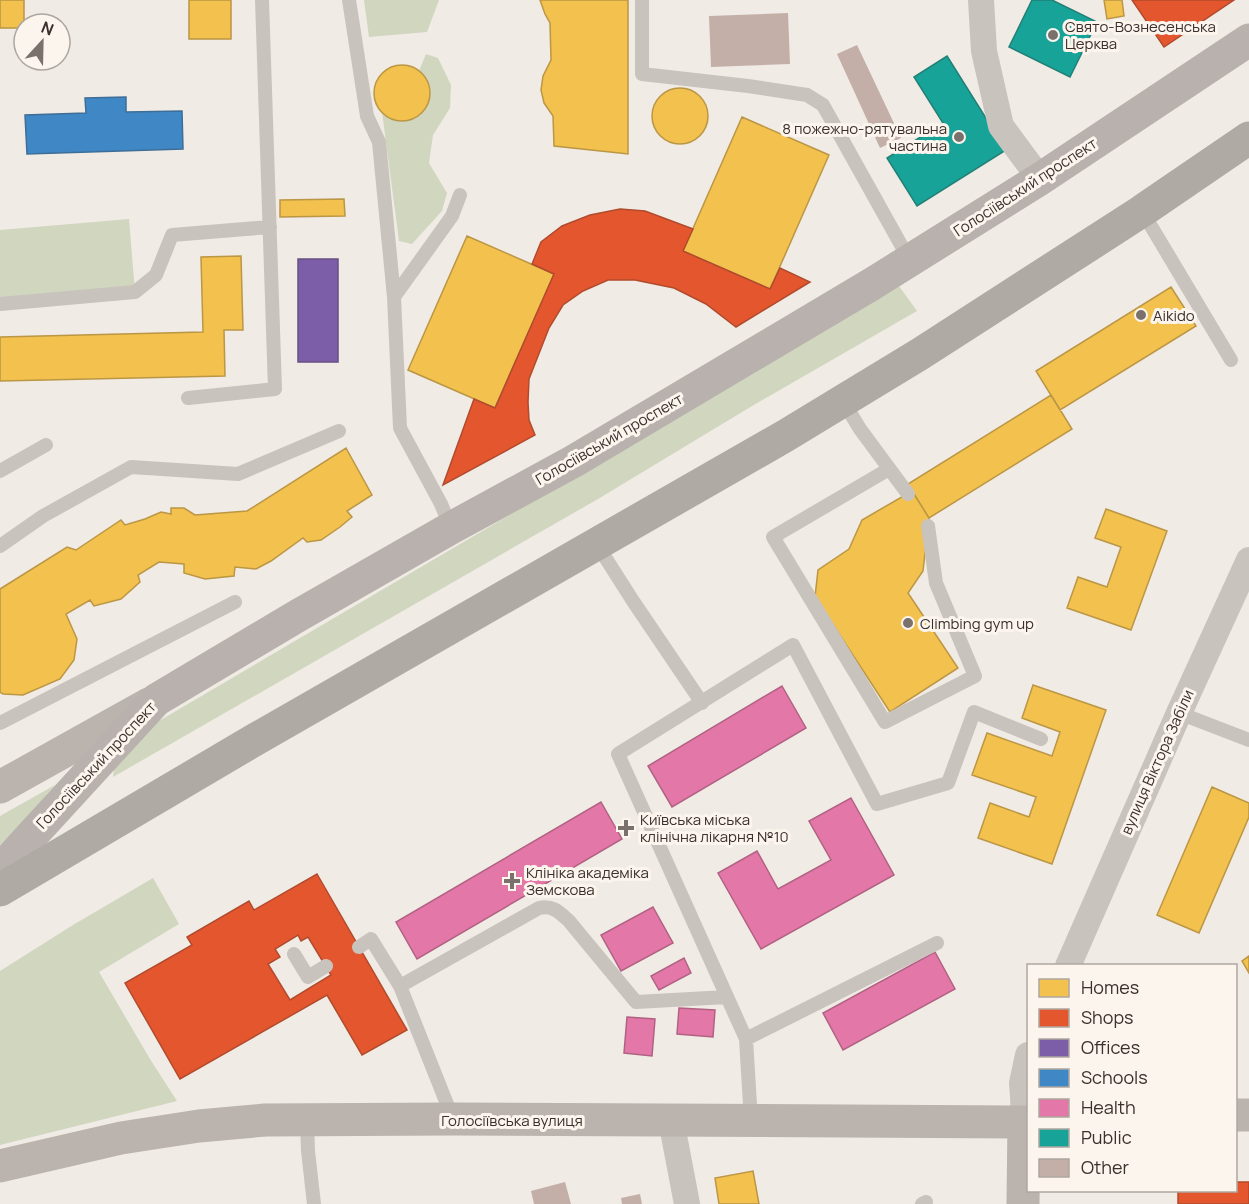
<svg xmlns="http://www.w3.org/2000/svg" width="1249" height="1204" font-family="Manrope,sans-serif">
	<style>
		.green { fill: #d1d6bf }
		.homes { fill: #f2c14e; stroke: #bb9644; stroke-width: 1.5 }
		.shops { fill: #e4572e; stroke: #b14b2d; stroke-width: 1.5; fill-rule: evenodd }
		.offices { fill: #7b5ea7; stroke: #685082; stroke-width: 1.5 }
		.schools { fill: #3f88c5; stroke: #3e6e97; stroke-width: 1.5 }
		.health { fill: #e377a8; stroke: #b16282; stroke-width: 1.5 }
		.public { fill: #17a398; stroke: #228077; stroke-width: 1.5 }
		.building { fill: #c3afa7 }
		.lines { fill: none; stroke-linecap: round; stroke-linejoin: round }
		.lane { stroke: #c9c3be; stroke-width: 14 }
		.street { stroke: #c9c3be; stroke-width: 26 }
		.secondary { stroke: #bab3ae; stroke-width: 33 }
		.primary { stroke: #b8b1ad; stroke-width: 33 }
		.highway { stroke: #afaaa4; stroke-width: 33 }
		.poi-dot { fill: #7a716c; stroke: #fbf5ee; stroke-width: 2 }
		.labels { text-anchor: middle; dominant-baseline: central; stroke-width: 6; stroke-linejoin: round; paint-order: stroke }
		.poi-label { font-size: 15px; fill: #3b302b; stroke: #fbf5ee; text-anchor: start }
		.street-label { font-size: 15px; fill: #3b302b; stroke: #fbf5ee }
	</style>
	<rect width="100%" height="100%" fill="#f0ebe5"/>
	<path class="green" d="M 364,0 L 439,0 L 427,32 L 369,37 Z
		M 426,54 L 438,58 L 451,85 L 450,108 L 433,135 L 429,163 L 447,193 L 442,211 L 412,244 L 399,241 L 382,112 C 414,137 447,101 419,71 Z
		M 129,219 L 135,292 L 0,304 L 0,230 Z
		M 899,286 L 917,311 L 752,406 L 598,499 L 113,777 L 114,769 L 147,728 Z
		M 55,785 L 27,818 L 0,845 L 0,816 Z
		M 153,878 L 179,924 L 99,972 L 150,1059 L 177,1101 L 0,1145 L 0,971 L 73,925 Z"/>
	<path class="homes" d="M 0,0 L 24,0 L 24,28 L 0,28 Z
		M 189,0 L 231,0 L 231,39 L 189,39 Z
		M 540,0 L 628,0 L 628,154 L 554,146 L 553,116 L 544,103 L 541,90 L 543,76 L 551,60 L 550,23 L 545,14 Z
		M 1104,0 L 1122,0 L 1124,16 L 1107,19 Z
		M374 93a28 28 0 1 1 56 0a28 28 0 1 1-56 0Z
		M652 116a28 28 0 1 1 56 0a28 28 0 1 1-56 0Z
		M 742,117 L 829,155 L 770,289 L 683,251 Z
		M 344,199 L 345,216 L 280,217 L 280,200 Z
		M 467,236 L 554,274 L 495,408 L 408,370 Z
		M 241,256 L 243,330 L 224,330 L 225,376 L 0,381 L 0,337 L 203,332 L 201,257 Z
		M 1171,287 L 1196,326 L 1060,410 L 1036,371 Z
		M 1051,395 L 1072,429 L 929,518 L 908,484 Z
		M 346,448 L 372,495 L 347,511 L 352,517 L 340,527 L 321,540 L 307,542 L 303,538 L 271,561 L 256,569 L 235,567 L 234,576 L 205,579 L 184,573 L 184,564 L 159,562 L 138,575 L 140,582 L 121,599 L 94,606 L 90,600 L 66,614 L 77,639 L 74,660 L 60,679 L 23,695 L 3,694 L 0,692 L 0,589 L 67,547 L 76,550 L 121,520 L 125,525 L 145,519 L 161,512 L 171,514 L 171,508 L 184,508 L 195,515 L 247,511 Z
		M 912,491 L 929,518 L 923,571 L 908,593 L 958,668 L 890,712 L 815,597 L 818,570 L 849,549 L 862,520 Z
		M 1106,509 L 1167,531 L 1131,630 L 1067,608 L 1078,577 L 1107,587 L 1121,547 L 1095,538 Z
		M 1033,685 L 1106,710 L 1052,864 L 978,838 L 990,803 L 1029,817 L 1036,797 L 972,775 L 987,733 L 1052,756 L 1060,732 L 1022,718 Z
		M 1212,787 L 1249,803 L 1249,817 L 1199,933 L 1157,915 Z
		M 1249,956 L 1249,973 L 1242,961 Z
		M 753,1171 L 759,1204 L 719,1204 L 715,1178 Z"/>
	<path class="shops" d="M 1132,0 L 1234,0 L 1164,47 Z
		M 620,209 L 645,211 L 693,229 L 683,251 L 770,289 L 780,268 L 810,282 L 736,327 L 706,304 L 674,288 L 635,280 L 608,280 L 583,291 L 563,305 L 549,328 L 529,379 L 528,402 L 529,420 L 535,435 L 443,485 L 474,399 L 495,408 L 554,274 L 532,264 L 541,242 L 562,226 L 590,215 Z
		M 317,874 L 407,1030 L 362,1055 L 327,995 L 180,1079 L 125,983 L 192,945 L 187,937 L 249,901 L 254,910 ZM 298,935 L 301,941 L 308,937 L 331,975 L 290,1000 L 268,964 L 280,957 L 275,949 Z
		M 1236,1182 L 1249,1182 L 1249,1204 L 1178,1204 L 1178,1190 L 1236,1190 Z"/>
	<path class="offices" d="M 298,259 L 338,259 L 338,362 L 298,362 Z"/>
	<path class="schools" d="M 126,97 L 126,112 L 182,111 L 183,149 L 27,154 L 25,115 L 86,113 L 85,98 Z"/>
	<path class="health" d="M 782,686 L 806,728 L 672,807 L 648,766 Z
		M 851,798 L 894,875 L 761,949 L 718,873 L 757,851 L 778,889 L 831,860 L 809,821 Z
		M 601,802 L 622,839 L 417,959 L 396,922 Z
		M 653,907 L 673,943 L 621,971 L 601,935 Z
		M 935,952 L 955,989 L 843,1050 L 823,1013 Z
		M 684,958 L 691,973 L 659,990 L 651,976 Z
		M 679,1008 L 715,1010 L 713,1037 L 677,1034 Z
		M 627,1017 L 655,1019 L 652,1056 L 624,1053 Z"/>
	<path class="public" d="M 1032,0 L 1052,0 L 1097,22 L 1070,77 L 1009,47 Z
		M 947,56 L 1006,150 L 917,206 L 887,158 L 943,123 L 914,77 Z"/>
	<path class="building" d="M 788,13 L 790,64 L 711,67 L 709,16 Z
		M 857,45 L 901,138 L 880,148 L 837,54 Z
		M 565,1182 L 571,1204 L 534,1204 L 531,1191 Z
		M 640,1194 L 642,1204 L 622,1204 L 621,1198 Z"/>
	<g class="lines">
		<path class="lane" d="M 349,0 L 367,116 L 379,142 L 394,297 L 400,428 L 441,504 L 451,528
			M 642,0 L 642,74 L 748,86 L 807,95 L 823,105 L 910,261
			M 1142,211 L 1231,360
			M 394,297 L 452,216 L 460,195
			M 0,304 L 135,292 L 156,275 L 172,235 L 270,227
			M 188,398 L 275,389 L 262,0
			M 843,401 L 860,429 L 908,494
			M 889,469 L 773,537 L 885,722 L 975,676 L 936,583 L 928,526
			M 0,471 L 46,445
			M 596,543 L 633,601 L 702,703
			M 0,546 L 43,516 L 131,467 L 238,474 L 339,431
			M 1179,713 L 1249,740
			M 0,723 L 235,602
			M 359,947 L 371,939 L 400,986 L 453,1119
			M 294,954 L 308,977 L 326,966
			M 400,986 L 539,908 C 553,905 559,912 569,921 L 636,1002 L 727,997
			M 746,1039 L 937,943
			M 307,1120 L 308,1151 L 314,1204
			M 751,1121 L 746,1039 L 618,754 L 793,645 L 877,804 L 948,783 L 974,712 L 1041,739
			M 922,1204 L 926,1202"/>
		<path class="street" d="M 981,0 L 984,51 L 1001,126 L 1040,179
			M 1068,966 L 1179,713 L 1249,560
			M 671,1120 L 687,1204
			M 1024,1123 L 1023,1096 L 1022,1083 L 1028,1055"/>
		<path class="secondary" d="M 0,787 L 149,704
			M 1236,1115 L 1249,1115
			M 0,1166 L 121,1138 L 199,1126 L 265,1120 L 453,1119 L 1028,1122
			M 1023,1204 L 1024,1123"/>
		<path class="primary" d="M 0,870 L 156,700 L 299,615 L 451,528 L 574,461 L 872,284 L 1040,179 L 1249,40"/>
		<path class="highway" d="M 0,890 L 256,739 L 785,436 L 920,354 L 1142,211 L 1249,138"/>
	</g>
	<g class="poi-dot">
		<circle cx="1053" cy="35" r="6"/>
		<circle cx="959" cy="137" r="6"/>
		<circle cx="1141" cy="315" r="6"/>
		<circle cx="908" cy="623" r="6"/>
		<path d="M623 819h6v6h6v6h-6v6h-6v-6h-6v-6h6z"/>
		<path d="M509 872h6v6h6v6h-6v6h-6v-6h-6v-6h6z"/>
	</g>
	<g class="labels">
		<g class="poi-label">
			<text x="1065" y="26">Свято-Вознесенська<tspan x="1065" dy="17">Церква</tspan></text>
			<text x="947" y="128" text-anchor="end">8 пожежно-рятувальна<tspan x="947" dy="17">частина</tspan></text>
			<text x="1153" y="315">Aikido</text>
			<text x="920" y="623">Climbing gym up</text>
			<text x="640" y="819">Київська міська<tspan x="640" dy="17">клінічна лікарня №10</tspan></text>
			<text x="526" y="872">Клініка академіка<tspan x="526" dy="17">Земскова</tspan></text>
		</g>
		<g class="street-label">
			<text transform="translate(1025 187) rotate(-33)">Голосіївський проспект</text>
			<text transform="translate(609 439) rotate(-30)">Голосіївський проспект</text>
			<text transform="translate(1157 762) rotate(-66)">вулиця Віктора Забіли</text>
			<text transform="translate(96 765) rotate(-47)">Голосіївський проспект</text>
			<text x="512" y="1120">Голосіївська вулиця</text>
		</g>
	</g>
	<rect x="1027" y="964" width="210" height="228" fill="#fbf5ee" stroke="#aea6a0" stroke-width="1.5"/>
	<rect x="1039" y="979" width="30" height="18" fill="#f2c14e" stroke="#aea6a0" stroke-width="1.5"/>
	<text x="1081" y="994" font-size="18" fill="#3b302b">Homes</text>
	<rect x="1039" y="1009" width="30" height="18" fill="#e4572e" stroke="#aea6a0" stroke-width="1.5"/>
	<text x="1081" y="1024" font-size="18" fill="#3b302b">Shops</text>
	<rect x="1039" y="1039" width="30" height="18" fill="#7b5ea7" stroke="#aea6a0" stroke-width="1.5"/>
	<text x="1081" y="1054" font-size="18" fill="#3b302b">Offices</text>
	<rect x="1039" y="1069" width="30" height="18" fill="#3f88c5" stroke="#aea6a0" stroke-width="1.5"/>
	<text x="1081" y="1084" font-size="18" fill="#3b302b">Schools</text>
	<rect x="1039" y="1099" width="30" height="18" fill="#e377a8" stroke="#aea6a0" stroke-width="1.5"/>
	<text x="1081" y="1114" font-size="18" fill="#3b302b">Health</text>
	<rect x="1039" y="1129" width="30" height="18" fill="#17a398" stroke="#aea6a0" stroke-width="1.5"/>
	<text x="1081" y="1144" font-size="18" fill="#3b302b">Public</text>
	<rect x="1039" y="1159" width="30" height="18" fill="#c3afa7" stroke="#aea6a0" stroke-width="1.5"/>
	<text x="1081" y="1174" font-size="18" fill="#3b302b">Other</text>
	<g transform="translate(42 42) rotate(22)"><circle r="28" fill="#fbf5ee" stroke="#aea6a0" stroke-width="1.5"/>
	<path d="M0-4.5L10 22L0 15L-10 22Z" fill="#7a716c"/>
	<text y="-9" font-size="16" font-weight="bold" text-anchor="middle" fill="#3b302b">N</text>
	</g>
</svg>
